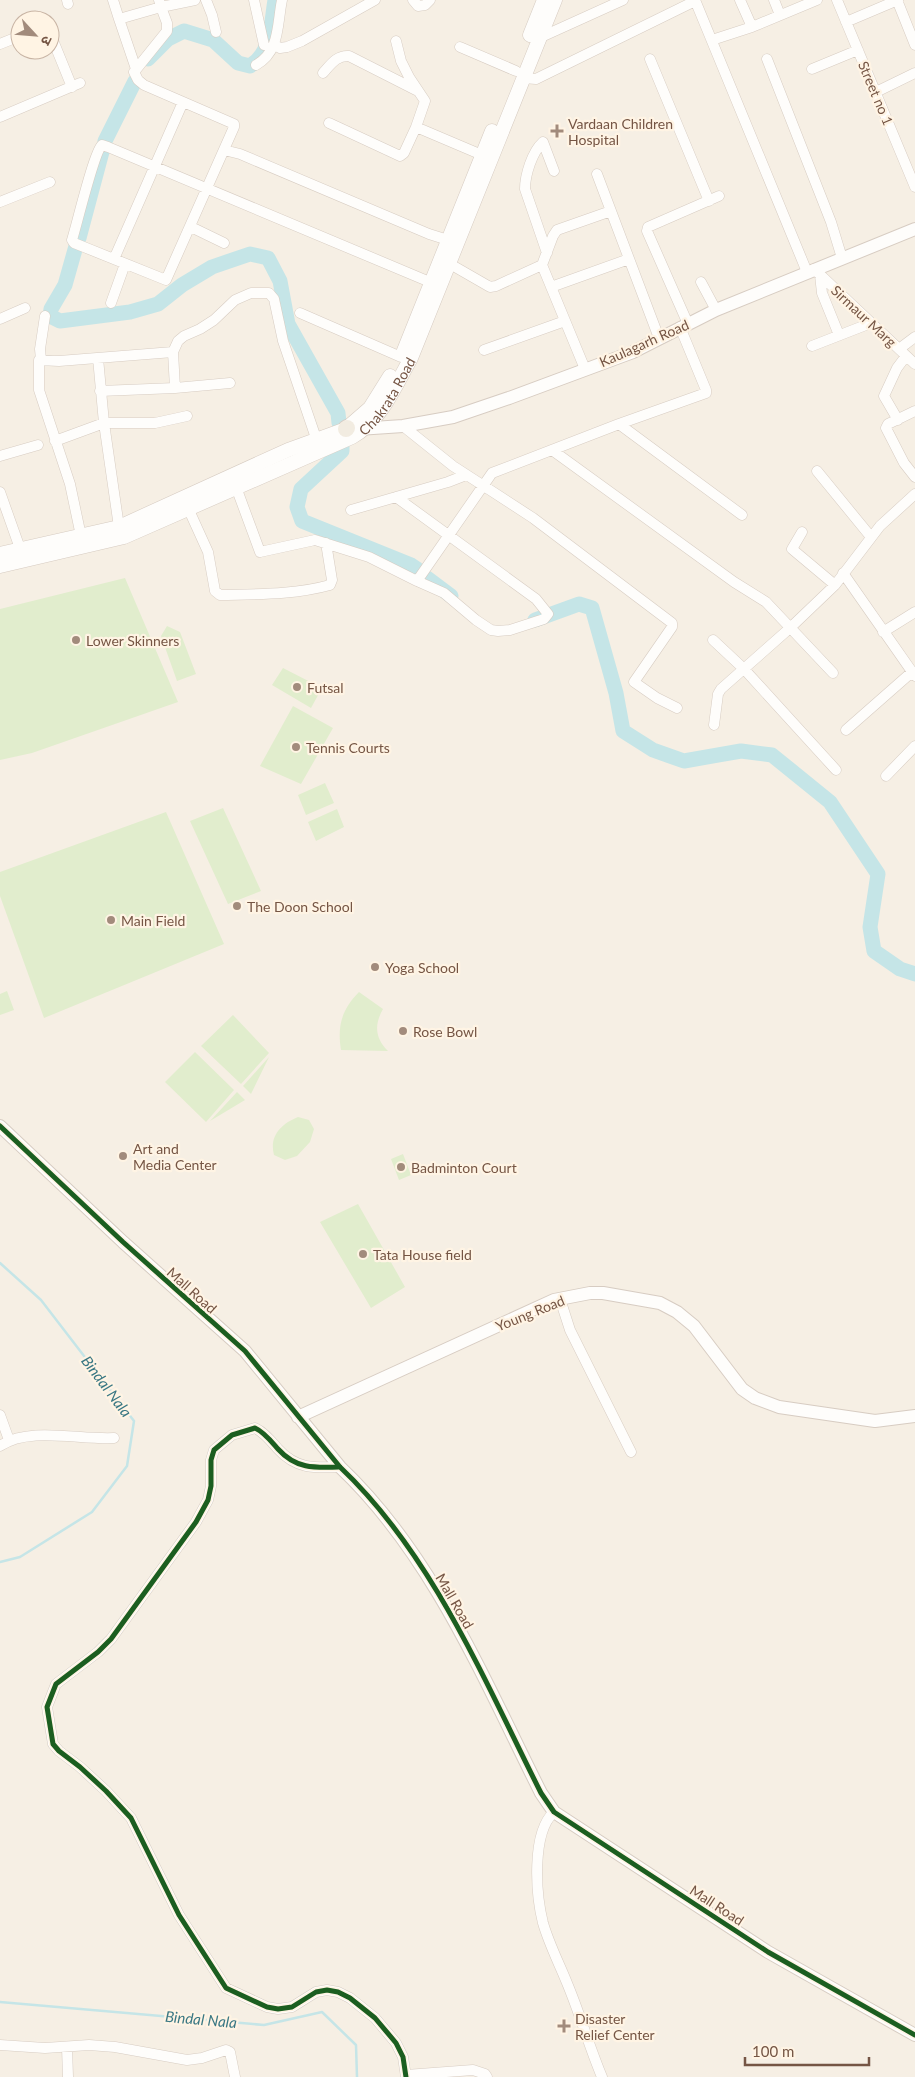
<svg xmlns="http://www.w3.org/2000/svg" width="915" height="2077" font-family="Lato,'Noto Sans Devanagari',sans-serif">
	<style>
		.green { fill: #e1edcd }
		.lines { fill: none; stroke-linecap: round; stroke-linejoin: round }
		.stream { stroke: #c5e5e7; stroke-width: 2.5 }
		.river { stroke: #c5e5e7; stroke-width: 15 }
		.minor-casing { stroke: #d7ccc2; stroke-width: 11 }
		.tertiary-casing { stroke: #d7ccc2; stroke-width: 14 }
		.secondary-casing { stroke: #d6cbc1; stroke-width: 15 }
		.primary-casing { stroke: #d5cac2; stroke-width: 18 }
		.minor { stroke: #fefdfb; stroke-width: 10 }
		.tertiary { stroke: #fefdfb; stroke-width: 12 }
		.secondary { stroke: #fefdfb; stroke-width: 14 }
		.primary { stroke: #f2ece1; stroke-width: 16 }
		.cycleway-casing { stroke: #fff4e4; stroke-width: 8 }
		.cycleway { stroke: #1b5e20; stroke-width: 5 }
		.poi-dot { fill: #a28b7c; stroke: #fff4e4; stroke-width: 2 }
		.labels { text-anchor: middle; dominant-baseline: central; stroke-width: 4.5; stroke-linejoin: round; paint-order: stroke }
		.street-label { font-size: 14px; fill: #755544; stroke: #fff4e4 }
		.poi-label { font-size: 14px; fill: #755544; stroke: #fff4e4; text-anchor: start }
		.water-label { font-size: 15px; font-style: italic; fill: #397783; stroke: #fff4e4 }
	</style>
	<rect width="100%" height="100%" fill="#f6efe4"/>
	<path class="green" d="M 125,578 L 178,702 L 32,753 L 0,760 L 0,609 Z
		M 167,626 L 180,632 L 196,674 L 177,681 L 161,636 Z
		M 283,668 L 322,688 L 311,708 L 272,685 Z
		M 293,706 L 333,728 L 301,784 L 260,766 Z
		M 325,783 L 334,803 L 306,815 L 298,795 Z
		M 223,808 L 261,891 L 228,904 L 190,821 Z
		M 337,809 L 344,827 L 316,841 L 308,822 Z
		M 166,812 L 224,944 L 44,1018 L 0,896 L 0,872 Z
		M 7,991 L 14,1010 L 0,1015 L 0,994 Z
		M 359,992 L 383,1009 C 374,1025 375,1038 388,1051 L 341,1050 C 337,1026 342,1009 359,992 Z
		M 233,1015 L 269,1053 L 241,1084 L 201,1046 Z
		M 195,1052 L 234,1090 L 206,1122 L 165,1082 Z
		M 269,1057 L 251,1094 L 243,1086 Z
		M 237,1092 L 245,1100 L 210,1121 Z
		M 298,1117 L 309,1120 L 314,1129 L 310,1142 L 297,1156 L 285,1160 L 274,1155 C 269,1136 281,1124 298,1117 Z
		M 403,1154 L 411,1175 L 399,1180 L 391,1159 Z
		M 358,1204 L 405,1287 L 371,1308 L 320,1222 Z"/>
	<g class="lines">
		<path class="stream" d="M 0,1263 L 41,1300 L 134,1421 L 127,1466 L 92,1512 L 20,1557 L 0,1562
			M 0,2002 L 264,2025 L 322,2012 L 356,2045 L 357,2077"/>
		<path class="river" d="M 148,59 L 168,39 L 184,31 L 213,40 L 238,63 L 250,66 C 272,53 271,23 275,0
			M 105,141 L 135,81
			M 79,238 L 103,148
			M 76,246 L 65,285 L 51,309 L 50,316 L 60,321 L 130,312 L 158,304 L 182,285 L 212,267 L 250,254 L 268,258 L 280,281 L 288,324 L 338,413 L 339,423
			M 342,446 L 342,451 L 301,489 L 297,507 L 302,521 L 411,565 L 417,569
			M 427,578 L 451,596
			M 535,620 L 579,604 L 592,608 L 616,693 L 623,731 L 653,750 L 684,761 L 741,751 L 772,755 L 830,802 L 878,874 L 870,927 L 874,951 L 900,969 L 915,974"/>
		<g class="minor-casing">
			<path id="minor" d="M 67,0 L 68,4
				M 113,0 L 119,19 L 161,7 L 167,23 L 167,31 L 134,72 L 138,80 L 144,85 L 234,124 L 234,127 L 166,280 L 74,243 L 72,240 C 77,224 94,152 102,145 L 108,147 L 437,285
				M 159,0 L 161,7 L 195,0
				M 206,0 L 212,15 L 216,32
				M 254,0 L 264,45
				M 413,0 L 418,6 L 425,5 L 430,0
				M 695,0 L 807,272
				M 774,0 L 780,15
				M 837,0 L 915,187
				M 897,0 L 915,45
				M 119,19 L 136,69
				M 846,22 L 898,0
				M 752,27 L 817,0
				M 50,33 L 72,87
				M 539,38 L 623,0
				M 712,40 L 752,27 L 740,0
				M 396,41 L 401,61 L 409,77 L 425,101 L 416,127 L 482,155
				M 0,44 L 20,36
				M 274,45 L 280,48 L 287,47 L 302,41 L 375,0
				M 460,47 L 516,71
				M 650,59 L 709,201
				M 767,59 L 831,222 L 842,258
				M 256,65 C 280,52 277,24 282,0
				M 812,69 L 858,50
				M 323,73 C 331,64 337,55 349,56 L 416,90
				M 523,78 L 536,79 L 695,1
				M 876,92 L 915,73
				M 0,117 L 80,83
				M 329,123 L 400,156 L 404,153 L 416,127
				M 224,150 L 240,154 L 429,234 L 448,240
				M 597,174 L 659,338
				M 0,202 L 50,182
				M 191,227 L 224,243
				M 547,253 L 525,189 C 525,175 532,152 543,142 L 554,171
				M 114,259 L 183,102
				M 450,264 L 490,287 L 496,286 L 542,265 L 553,236 L 557,230 L 611,211
				M 542,265 L 585,369
				M 814,269 L 915,364
				M 820,275 L 822,293 L 839,335
				M 701,282 L 716,310
				M 551,287 L 629,259
				M 111,303 L 125,264
				M 300,313 L 401,357
				M 0,319 L 25,308
				M 688,324 L 647,231 L 648,227 L 719,196
				M 812,346 L 871,323
				M 899,349 L 915,337
				M 484,350 L 565,321
				M 98,358 L 104,423 L 119,527
				M 41,360 L 40,349 L 45,316
				M 175,388 L 230,383
				M 100,391 L 175,388 L 173,352
				M 915,411 L 888,424 L 886,428 L 904,463 L 915,477
				M 898,420 L 884,396 L 897,368 L 906,356
				M 619,424 L 742,515
				M 403,426 L 453,466 L 533,518 L 672,623 L 672,627 L 634,682 L 657,698 L 677,708
				M 55,441 L 104,423 L 155,423 L 187,416
				M 552,450 L 734,582 L 766,602 L 833,673
				M 0,456 L 38,445
				M 817,471 L 871,537
				M 236,487 L 260,552 L 315,540 L 369,557 L 417,581 L 492,473 L 619,424 L 706,393 L 706,390 L 680,327
				M 0,492 L 22,554
				M 396,497 L 536,599 L 548,614 L 544,619 L 510,630 L 498,631 L 491,630 L 476,620 L 444,593 L 417,581
				M 188,508 L 208,552 L 215,591 L 220,595 C 257,594 294,595 330,585 L 332,580 L 326,543
				M 351,510 L 448,482 L 466,475
				M 802,532 L 792,549 L 835,585
				M 81,536 L 70,484 L 39,390 L 39,360 L 59,361 L 173,352 L 178,341 L 184,336 L 200,329 L 214,320 L 235,300 L 251,293 L 269,293 L 274,299 L 283,341 L 318,444
				M 843,573 L 915,676
				M 883,632 L 915,612
				M 713,640 L 744,669 L 836,770
				M 714,725 L 718,694 L 721,689 L 790,628 L 835,585 L 880,526 L 915,494
				M 846,730 L 912,672
				M 886,776 L 915,746
				M 560,1299 L 570,1330 L 631,1452
				M 0,1415 L 9,1440
				M 0,1446 C 29,1426 79,1440 114,1438
				M 340,1467 C 314,1468 296,1469 278,1449 C 271,1441 264,1432 255,1428 L 232,1435 L 214,1450 L 211,1460 L 211,1486 L 208,1500 L 196,1522 L 111,1639 L 98,1652 L 56,1684 L 47,1707 L 53,1744 L 59,1751 L 80,1767 L 106,1791 L 131,1818 L 179,1915 L 226,1988 L 267,2007 L 278,2009 L 292,2007 L 316,1992 L 327,1990 L 338,1992 L 350,1998 L 375,2018 L 396,2043 L 403,2057 L 406,2077
				M 554,1812 C 531,1833 536,1895 543,1923 C 549,1944 559,1963 567,1983 C 580,2014 589,2046 602,2077
				M 0,2045 L 45,2048 L 89,2045 L 115,2047 L 187,2060 L 202,2058 L 226,2050 L 230,2052 L 235,2077
				M 67,2047 L 68,2077
				M 406,2075 L 473,2070 L 485,2074 L 487,2077"/>
		</g>
		<g class="tertiary-casing">
			<path id="tertiary" d="M 358,429 L 403,426 L 453,417 L 509,398 L 633,352 L 716,310 L 915,229
				M 0,1126 L 123,1242 L 245,1351 L 340,1467 C 433,1555 484,1680 541,1793 L 554,1812 L 768,1952 L 915,2035
				M 298,1417 L 554,1300 L 590,1293 L 603,1293 L 660,1303 L 677,1312 L 694,1326 L 742,1389 L 755,1398 L 779,1407 L 875,1421 L 915,1416"/>
		</g>
		<g class="secondary-casing">
			<g id="secondary">
				<path d="M 530,35 L 544,0"/>
				<path d="M 403,353 L 492,131"/>
				<path d="M 347,428 L 370,408 L 390,376"/>
				<path d="M 0,554 L 119,527 L 288,450 L 346,429"/>
				<path id="s1" d="M 0,566 L 124,537 L 352,437 C 381,421 395,386 411,358 L 555,0"/>
			</g>
		</g>
		<g class="primary-casing">
			<path id="primary" d="M 346,429 L 347,428"/>
		</g>
		<use href="#minor" class="minor"/>
		<use href="#tertiary" class="tertiary"/>
		<use href="#secondary" class="secondary"/>
		<use href="#primary" class="primary"/>
		<g class="cycleway-casing">
			<path id="cycleway" d="M 0,1126 L 123,1242 L 245,1351 L 340,1467 C 433,1555 484,1680 541,1793 L 554,1812 L 768,1952 L 915,2035
				M 340,1467 C 314,1468 296,1469 278,1449 C 271,1441 264,1432 255,1428 L 232,1435 L 214,1450 L 211,1460 L 211,1486 L 208,1500 L 196,1522 L 111,1639 L 98,1652 L 56,1684 L 47,1707 L 53,1744 L 59,1751 L 80,1767 L 106,1791 L 131,1818 L 179,1915 L 226,1988 L 267,2007 L 278,2009 L 292,2007 L 316,1992 L 327,1990 L 338,1992 L 350,1998 L 375,2018 L 396,2043 L 403,2057 L 406,2077"/>
		</g>
		<use href="#cycleway" class="cycleway"/>
	</g>
	<g class="poi-dot">
		<path d="M554.5 123.5h5v5h5v5h-5v5h-5v-5h-5v-5h5z"/>
		<circle cx="76" cy="640" r="5"/>
		<circle cx="297" cy="687" r="5"/>
		<circle cx="296" cy="747" r="5"/>
		<circle cx="237" cy="906" r="5"/>
		<circle cx="111" cy="920" r="5"/>
		<circle cx="375" cy="967" r="5"/>
		<circle cx="403" cy="1031" r="5"/>
		<circle cx="123" cy="1156" r="5"/>
		<circle cx="401" cy="1167" r="5"/>
		<circle cx="363" cy="1254" r="5"/>
		<path d="M561.5 2018.5h5v5h5v5h-5v5h-5v-5h-5v-5h5z"/>
	</g>
	<g class="labels">
		<g class="street-label">
			<text transform="translate(876 93) rotate(67)">Street no 1</text>
			<text transform="translate(864 316) rotate(43)">Sirmaur Marg</text>
			<text transform="translate(644 343) rotate(-24)">Kaulagarh Road</text>
			<text stroke="none"><textPath href="#s1" startOffset="431">Chakrata Road</textPath></text>
			<text transform="translate(192 1290) rotate(42)">Mall Road</text>
			<text transform="translate(530 1313) rotate(-22)">Young Road</text>
			<text transform="translate(455 1601) rotate(60)">Mall Road</text>
			<text transform="translate(717 1905) rotate(33)">Mall Road</text>
		</g>
		<g class="poi-label">
			<text x="568" y="123">Vardaan Children<tspan x="568" dy="16">Hospital</tspan></text>
			<text x="86" y="640">Lower Skinners</text>
			<text x="307" y="687">Futsal</text>
			<text x="306" y="747">Tennis Courts</text>
			<text x="247" y="906">The Doon School</text>
			<text x="121" y="920">Main Field</text>
			<text x="385" y="967">Yoga School</text>
			<text x="413" y="1031">Rose Bowl</text>
			<text x="133" y="1148">Art and<tspan x="133" dy="16">Media Center</tspan></text>
			<text x="411" y="1167">Badminton Court</text>
			<text x="373" y="1254">Tata House field</text>
			<text x="575" y="2018">Disaster<tspan x="575" dy="16">Relief Center</tspan></text>
		</g>
		<g class="water-label">
			<text transform="translate(107 1386) rotate(53)">Bindal Nala</text>
			<text transform="translate(201 2019) rotate(5)">Bindal Nala</text>
		</g>
	</g>
	<g transform="translate(35 35) rotate(116)"><circle r="24" fill="#fff4e4" stroke="#c8b4a4"/>
	<path d="M0-4L9 19L0 12L-9 19Z" fill="#a28b7c"/>
	<text y="-8" font-size="14" font-weight="bold" text-anchor="middle" fill="#755544">उ</text>
	</g>
	<path d="M745 2057v8h124v-8" fill="none" stroke="#755544" stroke-width="2.5"/>
	<text x="752" y="2057" font-size="15" fill="#755544" stroke="#fff4e4" stroke-width="4" paint-order="stroke">100 m</text>
</svg>
